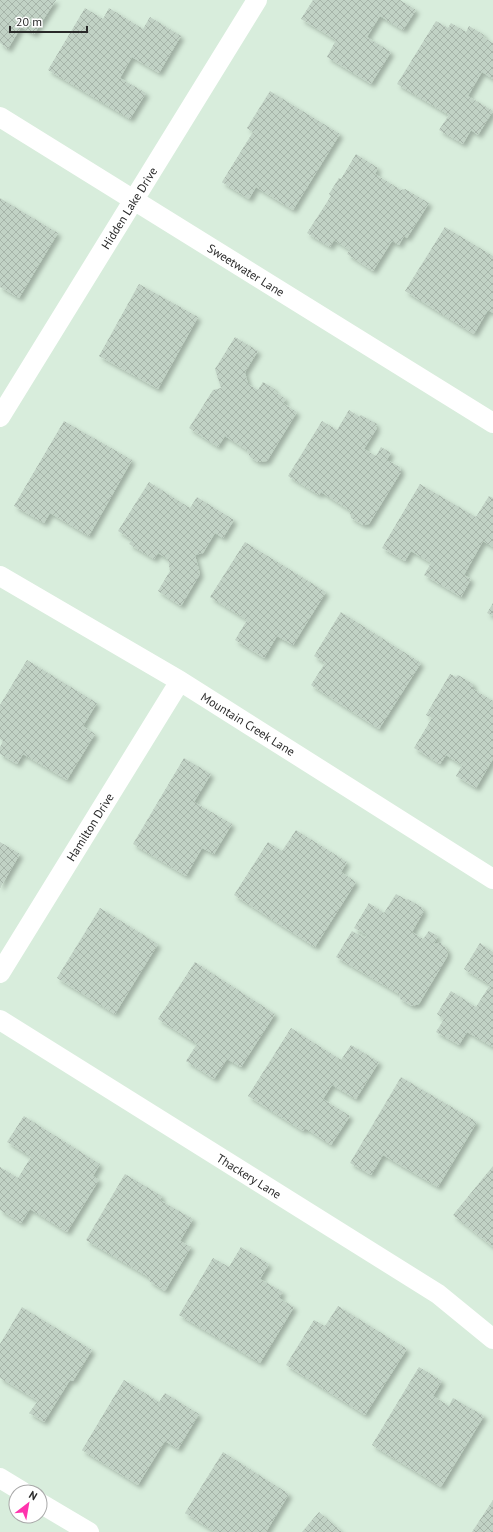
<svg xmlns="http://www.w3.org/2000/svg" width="493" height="1532" font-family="'PT Sans',sans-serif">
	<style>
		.building { fill: url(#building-cross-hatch); filter: url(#shadow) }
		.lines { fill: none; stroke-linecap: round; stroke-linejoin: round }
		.street { stroke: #fff; stroke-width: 20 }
		.labels { text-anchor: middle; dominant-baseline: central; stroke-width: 3; stroke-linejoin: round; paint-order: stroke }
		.street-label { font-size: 12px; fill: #292929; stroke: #fff }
	</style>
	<defs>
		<pattern id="building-cross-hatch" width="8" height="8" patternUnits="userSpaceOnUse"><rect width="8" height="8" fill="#c1d2c5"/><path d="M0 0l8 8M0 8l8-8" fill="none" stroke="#a6b4a9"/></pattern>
		<filter id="shadow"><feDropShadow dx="3.5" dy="3.5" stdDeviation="2" flood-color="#0004"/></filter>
	</defs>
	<rect width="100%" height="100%" fill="#d8eddc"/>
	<path class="building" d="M 0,0 L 56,0 L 34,34 L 21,27 L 8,49 L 0,43 Z
		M 313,0 L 400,0 L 416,10 L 403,30 L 380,16 L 367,37 L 391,52 L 371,84 L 327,57 L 336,40 L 301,19 Z
		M 85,8 L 103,19 L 109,8 L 143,29 L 150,17 L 181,36 L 159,73 L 132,57 L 120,78 L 146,93 L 130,119 L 48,70 Z
		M 436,21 L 448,28 L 451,23 L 466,32 L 469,26 L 484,35 L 483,37 L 493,43 L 493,79 L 482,72 L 468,96 L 493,111 L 478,135 L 471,130 L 463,144 L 439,130 L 449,115 L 397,84 Z
		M 270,91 L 340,134 L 293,210 L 256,187 L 249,199 L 222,182 L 253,132 L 247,128 Z
		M 356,154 L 378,168 L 375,174 L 401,190 L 405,189 L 429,203 L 407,238 L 404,236 L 399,245 L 392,241 L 373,271 L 347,254 L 350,250 L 334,240 L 330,247 L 307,233 L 331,196 L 329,194 L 339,178 L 341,179 Z
		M 0,198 L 58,233 L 19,298 L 0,287 Z
		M 445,227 L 493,256 L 493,313 L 488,310 L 474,334 L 405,291 Z
		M 139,284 L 198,317 L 158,389 L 99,356 Z
		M 235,337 L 258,351 L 245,372 L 248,384 L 258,390 L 263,382 L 275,389 L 274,391 L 286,399 L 283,403 L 297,412 L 267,461 L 258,462 L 250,457 L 247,450 L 225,436 L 218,447 L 189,428 L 213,390 L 221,388 L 215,369 Z
		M 349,410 L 360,417 L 361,415 L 377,424 L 375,427 L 377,428 L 364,449 L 376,456 L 381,447 L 391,453 L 386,461 L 389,461 L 400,467 L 401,472 L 369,524 L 363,525 L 351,518 L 350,513 L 351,511 L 321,492 L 319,495 L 288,476 L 322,421 L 337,430 Z
		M 64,421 L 132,460 L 89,536 L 50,513 L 44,523 L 14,506 Z
		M 149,482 L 190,508 L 197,497 L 234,520 L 223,538 L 215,533 L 203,553 L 195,555 L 200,574 L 181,606 L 158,591 L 170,571 L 168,559 L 158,553 L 154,559 L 129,544 L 132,540 L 118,531 Z
		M 420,484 L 476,517 L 489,496 L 493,498 L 493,547 L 483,541 L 464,575 L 471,579 L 461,597 L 424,575 L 431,563 L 411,551 L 405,561 L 382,548 Z
		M 245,542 L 326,592 L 293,645 L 277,636 L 264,658 L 235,640 L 247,620 L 210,597 Z
		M 493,603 L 493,616 L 487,613 Z
		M 341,612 L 421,663 L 379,729 L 311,685 L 325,663 L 314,656 Z
		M 27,660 L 97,703 L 83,726 L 95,734 L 67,780 L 23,754 L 17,764 L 0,754 L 0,747 L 3,741 L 0,739 L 0,705 Z
		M 450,674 L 456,677 L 458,675 L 473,684 L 473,689 L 493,701 L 493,759 L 476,788 L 456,776 L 462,765 L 446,755 L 440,764 L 414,748 L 432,718 L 426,715 Z
		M 184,758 L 211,774 L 194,802 L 232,824 L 214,854 L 202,848 L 186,876 L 133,844 Z
		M 296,830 L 347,862 L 341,872 L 356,882 L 315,947 L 234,895 L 268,842 L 282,851 Z
		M 0,842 L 20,854 L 0,888 Z
		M 396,894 L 407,900 L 408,899 L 423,908 L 422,910 L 424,911 L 412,932 L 423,939 L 429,931 L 438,936 L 434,944 L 438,943 L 441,943 L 446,948 L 448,952 L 447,957 L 419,1004 L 412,1006 L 400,999 L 399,994 L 336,957 L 352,931 L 365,938 L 367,935 L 354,928 L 369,903 L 384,913 Z
		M 100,908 L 158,944 L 115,1014 L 57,978 Z
		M 480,943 L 493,952 L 493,1047 L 467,1032 L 459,1045 L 436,1032 L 444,1019 L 437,1014 L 451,991 L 476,1007 L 490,985 L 464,969 Z
		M 195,962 L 275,1014 L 241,1067 L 227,1059 L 214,1079 L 186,1061 L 197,1044 L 158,1019 Z
		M 291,1028 L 341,1060 L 351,1045 L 379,1062 L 356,1099 L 332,1085 L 323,1099 L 350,1116 L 331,1145 L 305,1128 L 303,1131 L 248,1096 Z
		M 401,1077 L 477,1122 L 438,1187 L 383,1155 L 371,1175 L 350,1163 Z
		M 24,1116 L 100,1164 L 93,1176 L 99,1180 L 67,1232 L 30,1209 L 21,1223 L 0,1210 L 0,1167 L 18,1178 L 31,1157 L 7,1142 Z
		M 493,1166 L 493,1247 L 453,1215 Z
		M 125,1174 L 162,1196 L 160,1200 L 193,1219 L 180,1241 L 191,1247 L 165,1291 L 149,1281 L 150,1278 L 86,1240 Z
		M 241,1247 L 269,1264 L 260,1279 L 283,1292 L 279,1298 L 294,1307 L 260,1363 L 179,1315 L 213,1258 L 229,1267 Z
		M 338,1306 L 407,1349 L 365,1415 L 286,1365 L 314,1320 L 325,1326 Z
		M 22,1307 L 92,1350 L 73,1381 L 70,1380 L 44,1422 L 29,1413 L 38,1401 L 0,1378 L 0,1344 Z
		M 419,1367 L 442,1381 L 433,1396 L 449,1406 L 453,1398 L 484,1416 L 441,1487 L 372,1445 Z
		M 124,1380 L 159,1402 L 165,1393 L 199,1414 L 178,1449 L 165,1441 L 138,1485 L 82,1450 Z
		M 223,1452 L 289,1494 L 266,1532 L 215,1532 L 185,1513 Z
		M 493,1500 L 493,1532 L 472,1532 Z
		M 319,1512 L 342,1532 L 302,1532 Z"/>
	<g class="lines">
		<path class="street" d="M 0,117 L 493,423
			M 0,417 L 257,0
			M 0,576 L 180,681 L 493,879
			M 0,973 L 180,681
			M 0,1020 L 438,1294 L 493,1339
			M 0,1478 L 23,1492
			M 40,1503 L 89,1532"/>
	</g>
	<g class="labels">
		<g class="street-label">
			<text transform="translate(129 208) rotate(-58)">Hidden Lake Drive</text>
			<text transform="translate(246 270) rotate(32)">Sweetwater Lane</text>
			<text transform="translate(248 724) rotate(32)">Mountain Creek Lane</text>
			<text transform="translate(90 827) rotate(-58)">Hamilton Drive</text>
			<text transform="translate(249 1176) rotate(32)">Thackery Lane</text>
		</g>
	</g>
	<g transform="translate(28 1504) rotate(31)"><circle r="19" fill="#ffffff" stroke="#a9a9a9"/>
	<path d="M0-3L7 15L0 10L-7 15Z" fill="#ff33ad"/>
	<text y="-6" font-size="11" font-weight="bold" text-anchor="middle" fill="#292929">N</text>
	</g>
	<path d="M10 26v6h77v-6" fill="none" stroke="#292929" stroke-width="2"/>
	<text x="16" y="26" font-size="12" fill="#292929" stroke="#ffffff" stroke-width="3" paint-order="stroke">20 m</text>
</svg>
